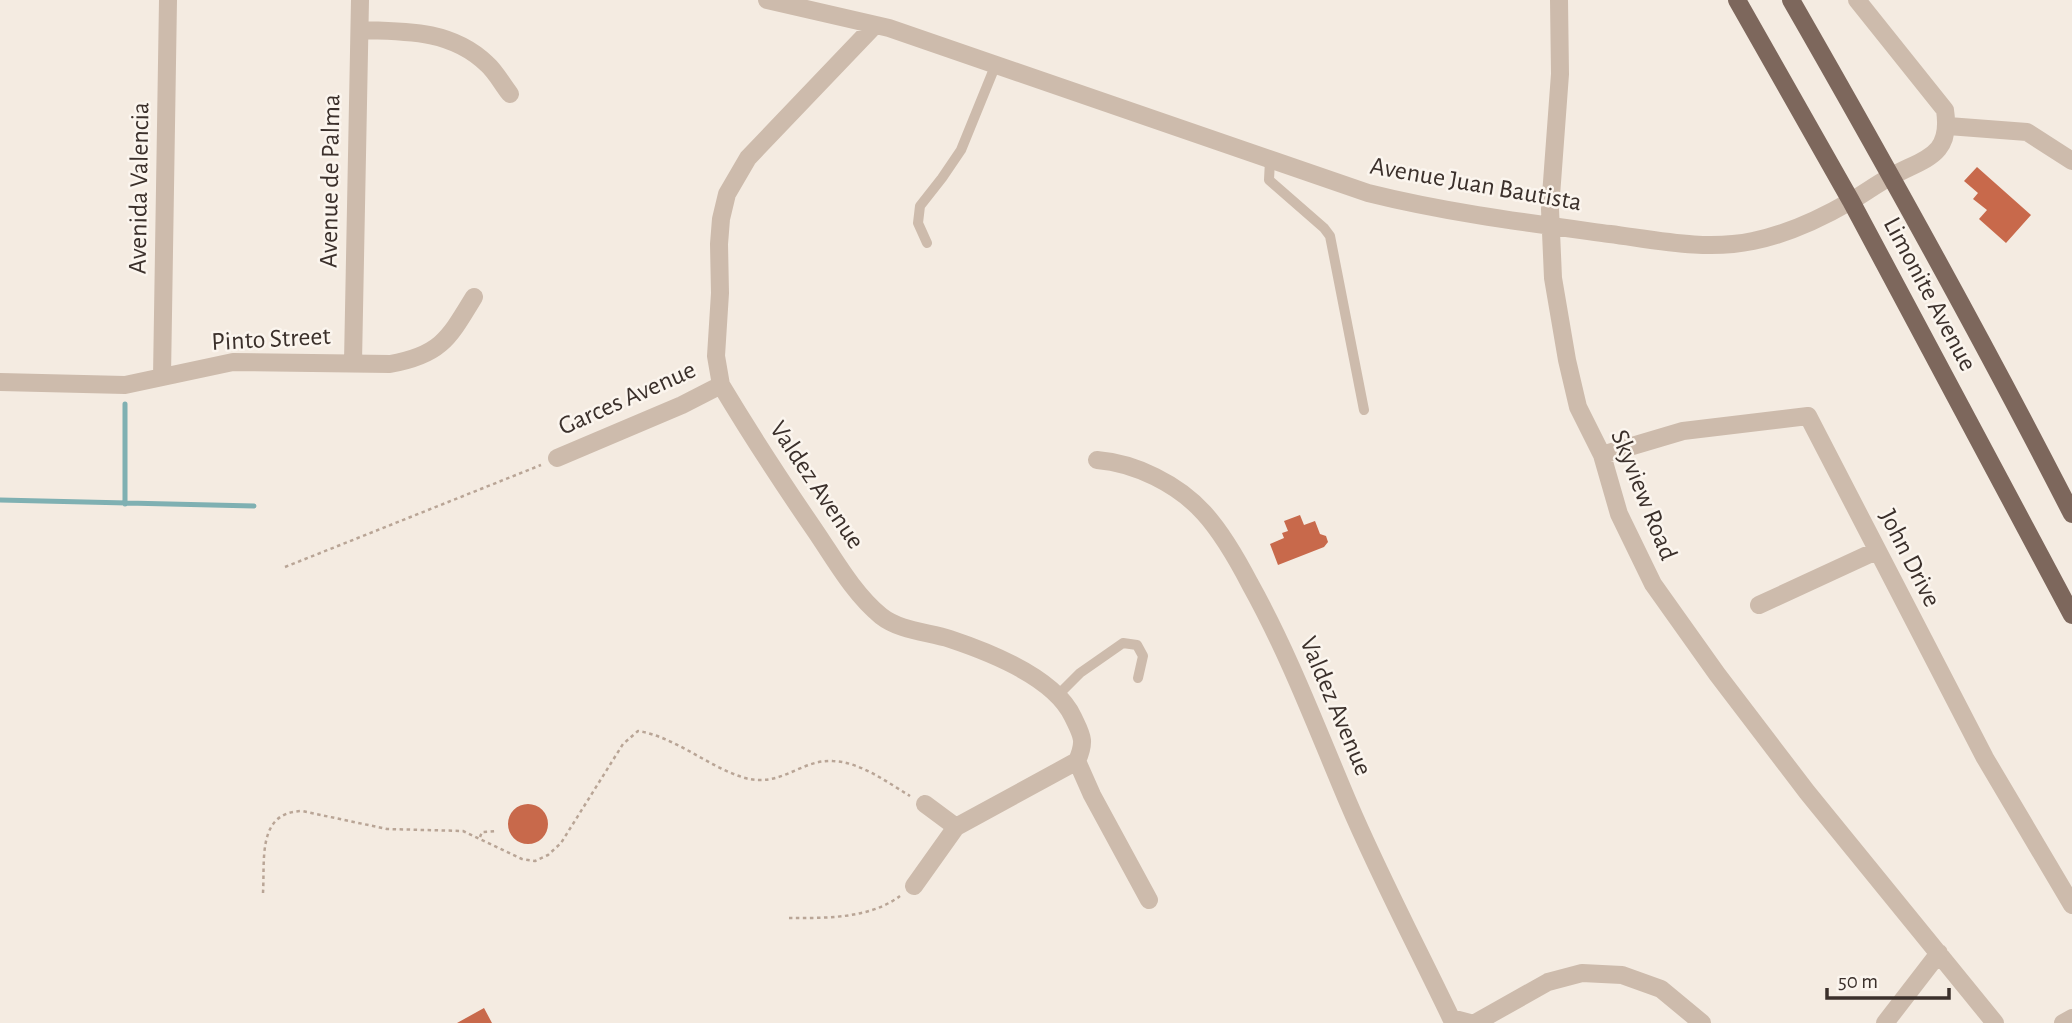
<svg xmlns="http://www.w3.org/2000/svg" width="2072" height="1023" font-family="'Alegreya Sans',sans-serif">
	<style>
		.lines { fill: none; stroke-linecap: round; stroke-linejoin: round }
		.stream { stroke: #7fb0b2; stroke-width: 5 }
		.building { fill: #c8694b }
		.path { stroke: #b9a596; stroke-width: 2.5; stroke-dasharray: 3.5 3.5; stroke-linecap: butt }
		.service { stroke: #cdbbac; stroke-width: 10 }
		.minor { stroke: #cdbbac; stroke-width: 18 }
		.primary { stroke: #7d675c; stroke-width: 18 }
		.labels { text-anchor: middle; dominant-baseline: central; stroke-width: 5; stroke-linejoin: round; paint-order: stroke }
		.street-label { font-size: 26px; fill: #3b302b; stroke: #fbf5ee }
	</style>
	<rect width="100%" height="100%" fill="#f4ebe1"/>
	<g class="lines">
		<path class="stream" d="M 125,404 L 125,504
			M 0,500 L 254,506"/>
	</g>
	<path class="building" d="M 1977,167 L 2031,215 L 2006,243 L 1979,219 L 1987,210 L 1973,199 L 1978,193 L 1964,181 Z
		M 1300,515 L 1304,525 L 1315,521 L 1320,534 L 1326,536 L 1328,542 L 1324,547 L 1278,565 L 1270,544 L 1284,538 L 1282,533 L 1288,531 L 1284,521 Z
		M508 824a20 20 0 1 1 40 0a20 20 0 1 1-40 0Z
		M 484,1008 L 492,1023 L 457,1023 Z"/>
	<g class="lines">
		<path class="path" d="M 285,567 L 541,465
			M 480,837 L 482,832 L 497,831
			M 263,893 C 265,859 257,812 302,811 L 387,829 L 463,831 L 522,859 L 535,861 L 548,855 L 561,843 L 623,744 L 638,731 C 676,737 708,767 745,778 C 781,788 801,759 833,761 C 860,762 887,782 910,796
			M 789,918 C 826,918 869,919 900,896"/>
		<path class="service" d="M 1270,160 L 1269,180 L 1324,228 L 1330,236 L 1364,410
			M 927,243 L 918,223 L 920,206 L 942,178 L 961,150 L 996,64
			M 1058,695 L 1080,673 L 1123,643 L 1137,645 L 1143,656 L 1138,678"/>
		<path class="minor" d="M 767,0 L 889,28 L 1368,193 C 1448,213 1529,223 1610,234 C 1656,240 1706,251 1753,241 C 1788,234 1820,219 1851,201 C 1865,193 1878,183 1892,176 C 1925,158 1952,156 1945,110 L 1857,0
			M 1559,0 L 1560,74 L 1550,209 L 1553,278 L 1567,360 L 1578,407 L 1602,455 L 1619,514 L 1653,584 L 1717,674 L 1807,792 L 1995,1023
			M 360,30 C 406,31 452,30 487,64 C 496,72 502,84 510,94
			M 1948,126 L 2027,132 L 2072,161
			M 353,362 L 360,0
			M 162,377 L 168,0
			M 0,382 L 125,385 L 233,362 L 390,364 C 441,355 449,338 474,297
			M 721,385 C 751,435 783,484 816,532 C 835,560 854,594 881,616 C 900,631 928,632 950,639 C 989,652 1055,678 1073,717 C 1082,736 1086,740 1077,761 L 956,827 L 925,804
			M 1602,455 L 1683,431 L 1808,416 L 1985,758 L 2072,905
			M 557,458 L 682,405 L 721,385 L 716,356 L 720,293 L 719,244 L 721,219 L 727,194 L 748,158 L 875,25
			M 1097,460 C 1135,463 1178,484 1204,513 C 1223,534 1237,559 1250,584 C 1289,654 1317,729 1348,802 C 1379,875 1417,947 1451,1018 L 1470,1023
			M 1759,605 L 1876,551
			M 1077,761 L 1092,795 L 1149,900
			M 914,886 L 956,827
			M 1475,1023 L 1548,982 L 1582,973 L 1622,975 L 1661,989 L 1702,1023
			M 1885,1023 L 1939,953
			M 2063,1023 L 2072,1018"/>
		<path class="primary" d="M 1737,0 L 1851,201 L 2072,615
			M 1791,0 C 1888,169 1983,340 2072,514"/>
	</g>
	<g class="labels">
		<g class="street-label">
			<text transform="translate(330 181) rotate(-89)">Avenue de Palma</text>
			<text transform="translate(1476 184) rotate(10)">Avenue Juan Bautista</text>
			<text transform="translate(139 188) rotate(-89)">Avenida Valencia</text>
			<text transform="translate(1930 294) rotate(62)">Limonite Avenue</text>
			<text transform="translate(271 339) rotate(-3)">Pinto Street</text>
			<text transform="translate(627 398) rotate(-24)">Garces Avenue</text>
			<text transform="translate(817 485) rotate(56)">Valdez Avenue</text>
			<text transform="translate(1644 495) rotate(68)">Skyview Road</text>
			<text transform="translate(1910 558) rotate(63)">John Drive</text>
			<text transform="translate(1336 706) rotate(67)">Valdez Avenue</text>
		</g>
	</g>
	<path d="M1827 988v10h122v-10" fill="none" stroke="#3b302b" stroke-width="3.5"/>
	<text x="1838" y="988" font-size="21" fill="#3b302b" stroke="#fbf5ee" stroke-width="5" paint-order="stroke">50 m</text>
</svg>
